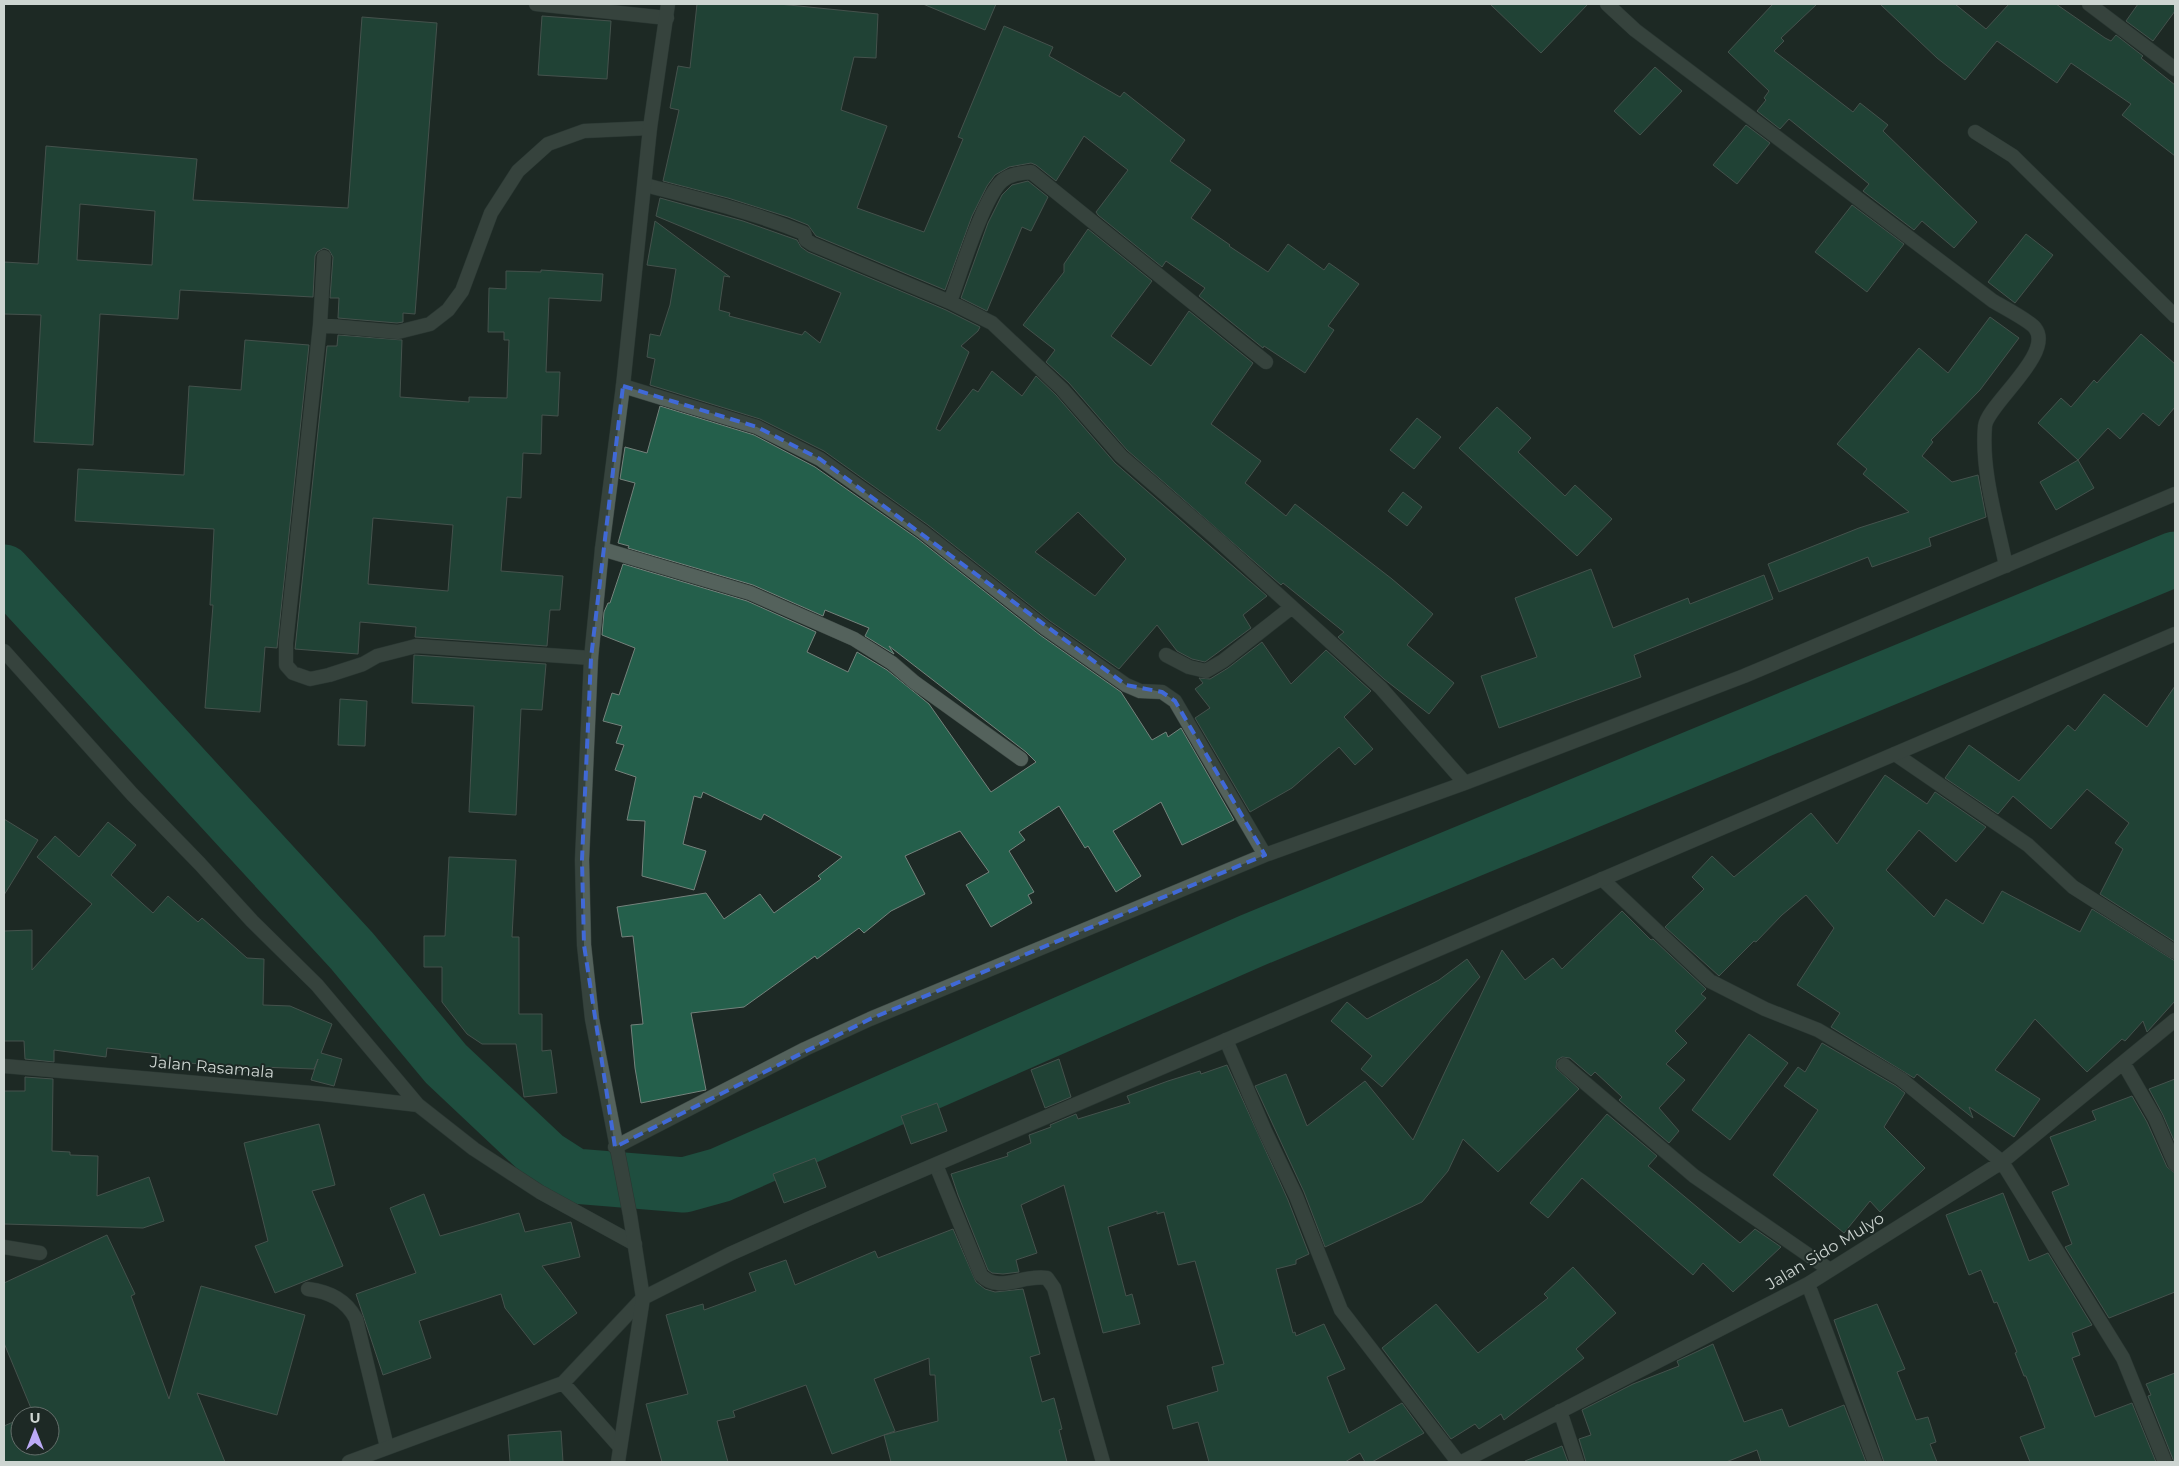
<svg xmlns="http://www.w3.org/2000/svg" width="2179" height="1466" font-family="Montserrat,sans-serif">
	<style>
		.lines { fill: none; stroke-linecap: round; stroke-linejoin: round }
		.river { stroke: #227a5f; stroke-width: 55 }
		.building { fill: #245f4b; stroke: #74827c; fill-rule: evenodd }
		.service-casing { stroke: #3a4541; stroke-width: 15 }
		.minor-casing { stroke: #3a4541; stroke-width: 15 }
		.tertiary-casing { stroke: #3a4541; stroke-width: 15 }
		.service { stroke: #54625c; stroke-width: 14 }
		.minor { stroke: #54625c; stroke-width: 14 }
		.tertiary { stroke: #54625c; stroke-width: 14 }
		.marked { fill: none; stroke: #4069d7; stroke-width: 4; stroke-dasharray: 10 6; stroke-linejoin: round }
		.labels { text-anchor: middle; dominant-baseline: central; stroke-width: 4; stroke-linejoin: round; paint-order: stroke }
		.street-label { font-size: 16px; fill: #cdd5d1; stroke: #1d2925 }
	</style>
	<rect width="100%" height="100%" fill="#1d2925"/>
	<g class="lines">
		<path class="river" d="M 4,572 L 352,951 L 446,1064 L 546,1158 L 574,1176 L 684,1185 L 720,1175 L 1251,941 L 2175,559"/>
	</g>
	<path class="building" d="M 697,4 L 779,4 L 878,14 L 876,58 L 854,57 L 841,110 L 887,126 L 857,208 L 924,232 L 963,139 L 958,137 L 1004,26 L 1053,47 L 1049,56 L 1120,97 L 1124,92 L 1185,140 L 1170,161 L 1211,190 L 1191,218 L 1230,245 L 1229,246 L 1268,272 L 1288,244 L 1324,270 L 1329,263 L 1359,284 L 1328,326 L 1334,330 L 1305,373 L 1264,346 L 1263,348 L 1199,296 L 1205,288 L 1166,261 L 1162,267 L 1098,215 L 1096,212 L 1128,170 L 1084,136 L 1056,181 L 1036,165 L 1031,163 L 1009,167 L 995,175 L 987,186 L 972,216 L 945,290 L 816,236 L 808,225 L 788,217 L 728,198 L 663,181 L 679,110 L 670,108 L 678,66 L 690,68 Z
		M 923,4 L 996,4 L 985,30 Z
		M 1490,4 L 1588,4 L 1541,53 Z
		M 1773,4 L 1817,4 L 1781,38 L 1784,41 L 1774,51 L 1853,112 L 1860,103 L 1888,125 L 1883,131 L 1977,222 L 1954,248 L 1922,221 L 1914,230 L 1863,191 L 1869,184 L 1789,119 L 1780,129 L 1757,111 L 1766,100 L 1764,98 L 1769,91 L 1728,52 Z
		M 1880,4 L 1955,4 L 1986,29 L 2009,4 L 2056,4 L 2105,38 L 2111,41 L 2116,35 L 2143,56 L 2141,58 L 2175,85 L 2175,156 L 2122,115 L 2131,104 L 2071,63 L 2057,83 L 1997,41 L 1965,80 L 1937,58 Z
		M 2138,4 L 2175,4 L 2175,11 L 2153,41 L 2126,21 Z
		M 542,16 L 611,21 L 607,79 L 538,75 Z
		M 362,17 L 437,23 L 415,314 L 403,313 L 403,322 L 397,323 L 338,318 L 339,298 L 330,298 L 333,257 L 329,250 L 324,248 L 317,252 L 315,256 L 313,297 L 180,290 L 178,319 L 100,314 L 93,445 L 34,442 L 41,315 L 4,314 L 4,262 L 38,264 L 46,146 L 197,159 L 193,200 L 348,208 ZM 80,204 L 155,211 L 152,265 L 77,260 Z
		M 1655,67 L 1682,91 L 1640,135 L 1614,111 Z
		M 1746,125 L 1770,143 L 1737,184 L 1713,165 Z
		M 1028,181 L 1048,197 L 1031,231 L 1022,227 L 987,311 L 961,298 L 988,223 L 1002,195 L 1012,185 Z
		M 660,198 L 743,221 L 797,240 L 801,247 L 808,252 L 946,310 L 980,327 L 978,331 L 961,346 L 969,352 L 936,429 L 940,431 L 973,389 L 978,392 L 992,371 L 1022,396 L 1036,376 L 1056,395 L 1115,463 L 1267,596 L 1243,615 L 1251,628 L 1205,662 L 1192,659 L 1177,651 L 1157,625 L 1119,669 L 1050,621 L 928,525 L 824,451 L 760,419 L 650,385 L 655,359 L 647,357 L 650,334 L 660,336 L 670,305 L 676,269 L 647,265 L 655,221 L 730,277 L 724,276 L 719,310 L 730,313 L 729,316 L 802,335 L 805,331 L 820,343 L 841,293 L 656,216 ZM 1078,512 L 1126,559 L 1095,596 L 1035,552 Z
		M 1852,205 L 1904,244 L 1867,292 L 1815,252 Z
		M 1088,229 L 1152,281 L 1111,336 L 1151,366 L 1189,311 L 1253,363 L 1211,424 L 1261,461 L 1245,483 L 1286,516 L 1295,504 L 1392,579 L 1433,614 L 1407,645 L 1454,683 L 1429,714 L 1384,679 L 1338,637 L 1344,632 L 1283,583 L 1281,585 L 1127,450 L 1069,383 L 1046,362 L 1055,350 L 1023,325 L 1064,272 L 1064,264 Z
		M 2026,234 L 2053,255 L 2015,303 L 1988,282 Z
		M 541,270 L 603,274 L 601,301 L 549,298 L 546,372 L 560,372 L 558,416 L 542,415 L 541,454 L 523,453 L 521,498 L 507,497 L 501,571 L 563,576 L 560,610 L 550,610 L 547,646 L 415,637 L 416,627 L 360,622 L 358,654 L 295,649 L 327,346 L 337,346 L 338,335 L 402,340 L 400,397 L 469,402 L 469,397 L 507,398 L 509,340 L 504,340 L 504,332 L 488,332 L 489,288 L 506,289 L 506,271 L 541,272 ZM 373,518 L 453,525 L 448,591 L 368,584 Z
		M 1990,317 L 2019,338 L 1980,390 L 1931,440 L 1933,442 L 1922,456 L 1952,482 L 1978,475 L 1986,517 L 1929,538 L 1931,546 L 1872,567 L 1868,557 L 1779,592 L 1768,564 L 1859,528 L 1909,512 L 1863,474 L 1867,469 L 1837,444 L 1919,348 L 1948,373 Z
		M 2141,334 L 2175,364 L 2175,407 L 2159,426 L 2143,413 L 2120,439 L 2108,428 L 2078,460 L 2038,423 L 2061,398 L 2071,407 L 2094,380 L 2097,383 Z
		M 245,340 L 309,345 L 277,648 L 265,647 L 260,712 L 205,708 L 213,605 L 210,605 L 214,529 L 75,521 L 78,469 L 184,475 L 189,386 L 241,390 Z
		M 660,406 L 754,435 L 815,467 L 918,539 L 1040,635 L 1121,692 L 1152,740 L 1166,732 L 1168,737 L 1181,728 L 1234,820 L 1182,845 L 1161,802 L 1113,831 L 1141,876 L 1116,892 L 1088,846 L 1085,848 L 1059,806 L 1019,832 L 1025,840 L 1009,851 L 1034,892 L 1028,895 L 1032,903 L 991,927 L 966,885 L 989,872 L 960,831 L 905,856 L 925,894 L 891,911 L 864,933 L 859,928 L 817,959 L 815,956 L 744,1007 L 691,1013 L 706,1090 L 641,1103 L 635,1068 L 631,1025 L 643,1024 L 633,936 L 622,937 L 617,907 L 706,893 L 724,919 L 760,894 L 774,913 L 821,879 L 818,876 L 842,857 L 764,814 L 761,820 L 703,792 L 701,798 L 694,796 L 683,844 L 706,851 L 694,890 L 642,876 L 645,821 L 627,820 L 636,777 L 615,770 L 624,745 L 616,743 L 622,726 L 603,721 L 612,693 L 619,695 L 635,648 L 602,635 L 604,612 L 608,603 L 610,603 L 623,564 L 747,601 L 816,632 L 807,652 L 848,672 L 857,652 L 887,670 L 929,704 L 991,792 L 1036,762 L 1026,752 L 889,646 L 894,654 L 865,636 L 869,628 L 825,610 L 823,616 L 753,585 L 628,548 L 629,546 L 618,543 L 635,483 L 620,479 L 625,447 L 647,453 Z
		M 1497,407 L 1531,438 L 1518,452 L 1565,496 L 1575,485 L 1612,519 L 1577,556 L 1459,448 Z
		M 1417,418 L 1441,437 L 1414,469 L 1390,450 Z
		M 2078,460 L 2094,488 L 2056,510 L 2040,482 Z
		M 1403,492 L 1422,507 L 1407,526 L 1388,511 Z
		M 1591,569 L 1613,628 L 1688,598 L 1690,604 L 1764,575 L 1773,599 L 1634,655 L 1641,677 L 1499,728 L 1481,676 L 1537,657 L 1515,598 Z
		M 1262,642 L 1291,684 L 1326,650 L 1371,691 L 1344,717 L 1373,749 L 1355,765 L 1339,747 L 1292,788 L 1250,812 L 1195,718 L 1210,708 L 1195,689 L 1203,683 L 1199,678 L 1210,679 L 1228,668 Z
		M 414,655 L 546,664 L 542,710 L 521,709 L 516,815 L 469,812 L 474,706 L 412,703 Z
		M 2175,686 L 2175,942 L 2100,894 L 2123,849 L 2115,843 L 2129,823 L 2087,789 L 2051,829 L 2013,796 L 1998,814 L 1945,778 L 1969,745 L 2019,781 L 2068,725 L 2075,731 L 2104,694 L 2147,727 Z
		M 340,699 L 367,701 L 365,746 L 338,745 Z
		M 1885,775 L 1927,804 L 1935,792 L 1986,827 L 1956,862 L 1919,830 L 1886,870 L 1934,917 L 1946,899 L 1983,924 L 2002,891 L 2080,932 L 2092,909 L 2175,961 L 2175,1001 L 2147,1032 L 2143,1021 L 2125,1041 L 2122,1039 L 2087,1072 L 2035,1019 L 1995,1070 L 2040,1099 L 2014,1137 L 1969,1107 L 1973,1118 L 1917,1074 L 1914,1078 L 1831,1027 L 1840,1013 L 1797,985 L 1834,928 L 1806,895 L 1782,915 L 1756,942 L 1754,941 L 1719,976 L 1665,927 L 1704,889 L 1692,877 L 1712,856 L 1734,877 L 1811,813 L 1837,844 Z
		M 4,819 L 38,840 L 4,895 Z
		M 108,822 L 136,845 L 111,875 L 153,913 L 168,896 L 198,922 L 202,918 L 247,958 L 264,959 L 263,1005 L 290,1006 L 332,1024 L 321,1053 L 342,1059 L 334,1086 L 311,1080 L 318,1059 L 314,1069 L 260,1067 L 260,1072 L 230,1070 L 230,1066 L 160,1061 L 160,1054 L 107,1048 L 106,1057 L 54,1050 L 54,1062 L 25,1059 L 24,1041 L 4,1041 L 4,931 L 32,930 L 32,970 L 92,904 L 37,857 L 55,836 L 79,857 Z
		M 449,857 L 516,860 L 512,937 L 519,937 L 519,1014 L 542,1014 L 542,1051 L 551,1050 L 557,1093 L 524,1097 L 516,1044 L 482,1044 L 467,1034 L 442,1002 L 442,967 L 424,967 L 424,936 L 445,936 Z
		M 1622,911 L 1651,940 L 1653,939 L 1706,989 L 1701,994 L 1706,998 L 1675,1031 L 1687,1043 L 1666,1064 L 1685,1080 L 1659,1108 L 1679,1131 L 1669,1143 L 1619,1100 L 1622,1097 L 1595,1072 L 1591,1076 L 1570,1058 L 1562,1057 L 1557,1060 L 1556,1068 L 1579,1089 L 1498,1172 L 1463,1139 L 1448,1171 L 1422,1202 L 1325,1247 L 1304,1192 L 1255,1086 L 1286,1074 L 1307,1126 L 1365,1081 L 1413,1140 L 1502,950 L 1525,980 L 1553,958 L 1562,969 Z
		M 1467,959 L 1480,977 L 1382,1087 L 1361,1069 L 1372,1056 L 1331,1021 L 1347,1002 L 1367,1019 L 1439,980 Z
		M 1749,1034 L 1788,1063 L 1730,1140 L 1692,1110 Z
		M 1822,1043 L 1896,1086 L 1905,1093 L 1884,1127 L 1925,1168 L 1880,1212 L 1870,1201 L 1844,1233 L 1773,1175 L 1818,1110 L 1784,1086 L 1798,1067 L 1805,1072 Z
		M 1059,1059 L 1071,1097 L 1045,1108 L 1031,1070 Z
		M 1227,1065 L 1288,1200 L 1309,1254 L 1296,1260 L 1296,1264 L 1276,1269 L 1293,1333 L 1295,1332 L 1296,1336 L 1324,1324 L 1345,1369 L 1327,1377 L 1349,1433 L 1402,1403 L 1424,1433 L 1372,1462 L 1365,1462 L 1360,1453 L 1345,1462 L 1209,1462 L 1198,1422 L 1173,1429 L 1167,1406 L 1218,1391 L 1212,1367 L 1224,1364 L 1195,1261 L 1178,1265 L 1164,1212 L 1157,1214 L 1157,1211 L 1108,1227 L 1126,1296 L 1132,1294 L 1140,1324 L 1103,1333 L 1064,1185 L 1021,1205 L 1037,1253 L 1016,1260 L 1019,1272 L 1003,1274 L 992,1273 L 988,1270 L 958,1195 L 951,1174 L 1008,1156 L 1007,1153 L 1031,1143 L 1029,1135 L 1051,1127 L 1050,1125 L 1076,1114 L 1078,1119 L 1130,1103 L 1127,1096 L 1168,1081 L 1200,1071 L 1201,1074 Z
		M 25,1077 L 53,1079 L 52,1151 L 70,1152 L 70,1155 L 98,1156 L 97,1196 L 149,1177 L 164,1221 L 143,1228 L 4,1224 L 4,1091 L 25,1091 Z
		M 2175,1079 L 2175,1143 L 2163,1115 L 2149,1089 Z
		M 2132,1096 L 2147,1122 L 2167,1167 L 2175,1173 L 2175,1292 L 2109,1318 L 2065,1247 L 2072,1244 L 2052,1192 L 2069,1185 L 2050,1137 L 2096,1120 L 2092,1111 Z
		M 937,1103 L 947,1131 L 911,1144 L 901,1116 Z
		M 1607,1114 L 1657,1156 L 1648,1166 L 1740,1243 L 1755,1229 L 1781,1247 L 1733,1292 L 1703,1263 L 1693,1275 L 1582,1178 L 1548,1218 L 1530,1203 Z
		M 319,1124 L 335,1185 L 312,1191 L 343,1266 L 275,1293 L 255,1246 L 268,1241 L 244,1143 Z
		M 815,1158 L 826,1187 L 784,1203 L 773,1174 Z
		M 2003,1193 L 2029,1261 L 2048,1253 L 2092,1325 L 2072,1333 L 2080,1355 L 2072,1358 L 2095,1417 L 2132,1403 L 2156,1462 L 2030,1462 L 2020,1437 L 2045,1428 L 2026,1376 L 2024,1376 L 2015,1353 L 2017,1352 L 1997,1302 L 1994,1303 L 1981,1270 L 1969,1275 L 1946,1215 Z
		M 424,1194 L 440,1236 L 519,1213 L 525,1232 L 571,1222 L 580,1257 L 542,1266 L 577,1313 L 534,1345 L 505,1308 L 501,1294 L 419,1321 L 431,1358 L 383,1375 L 356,1294 L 416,1273 L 390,1208 Z
		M 953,1229 L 976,1282 L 985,1289 L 995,1292 L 1023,1289 L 1040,1354 L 1030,1357 L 1042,1402 L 1054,1398 L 1062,1429 L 1059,1430 L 1067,1462 L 891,1462 L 884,1435 L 938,1421 L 935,1375 L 930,1375 L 929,1358 L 874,1379 L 895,1431 L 832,1454 L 806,1385 L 733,1411 L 735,1417 L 717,1421 L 728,1462 L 662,1462 L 646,1404 L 688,1394 L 666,1315 L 703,1304 L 704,1310 L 756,1291 L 749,1273 L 786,1260 L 795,1285 L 875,1251 L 878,1258 Z
		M 107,1235 L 135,1294 L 131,1296 L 169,1399 L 201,1286 L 305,1315 L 277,1415 L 197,1393 L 225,1462 L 4,1462 L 4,1426 L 20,1419 L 20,1446 L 50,1446 L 50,1416 L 27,1416 L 33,1413 L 4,1343 L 4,1283 Z
		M 1573,1267 L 1616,1313 L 1576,1349 L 1584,1358 L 1504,1420 L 1501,1414 L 1479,1429 L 1475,1424 L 1451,1439 L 1382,1348 L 1436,1304 L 1478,1353 L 1548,1298 L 1544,1294 Z
		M 1877,1304 L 1905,1369 L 1897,1372 L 1916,1420 L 1928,1417 L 1936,1442 L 1930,1444 L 1937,1462 L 1884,1462 L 1834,1320 Z
		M 1713,1344 L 1744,1422 L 1782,1409 L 1789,1427 L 1844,1405 L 1866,1462 L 1761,1462 L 1757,1450 L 1726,1462 L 1586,1462 L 1579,1439 L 1591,1435 L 1582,1410 L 1633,1384 L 1679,1366 L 1677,1361 Z
		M 2175,1373 L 2175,1462 L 2174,1462 L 2148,1396 L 2151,1395 L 2146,1384 Z
		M 561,1431 L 563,1462 L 510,1462 L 508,1435 Z
		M 1562,1446 L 1568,1462 L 1525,1462 L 1525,1461 Z"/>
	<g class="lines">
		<g class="service-casing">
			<path id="service" d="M 308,1289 C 330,1292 346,1300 356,1319 L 387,1447"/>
		</g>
		<g class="minor-casing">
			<path id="minor" d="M 536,4 L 667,18
				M 1607,4 L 1635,30 L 1993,301 C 2003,307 2030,321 2035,328 C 2055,353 1987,405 1985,426 C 1981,472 1997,521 2006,566
				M 2089,4 L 2175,69
				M 1975,132 L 2013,156 L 2175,316
				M 645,185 C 699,199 753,212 804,233 L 806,240 L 812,244 L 950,302 L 992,323 L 1062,389 L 1121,456 L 1216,538 L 1381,688 L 1465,783
				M 324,257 L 320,325 L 286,643 L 286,665 L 293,673 L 310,679 L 329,675 L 363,664 L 377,656 L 416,646 L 591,658
				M 950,302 C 960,275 983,198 1002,181 C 1010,174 1021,173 1031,172 L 1266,362
				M 320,325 L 398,332 L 430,324 L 448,310 L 462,291 L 491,213 L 518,171 L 548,144 L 584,131 L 650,128
				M 623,386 L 757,427 L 820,459 L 923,532 L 1045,628 L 1126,685 L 1140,691 L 1162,692 L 1175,701 L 1265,855
				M 602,549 L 750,593 L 854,639 L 892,663 L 914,682 L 1021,759
				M 4,651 L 132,794 L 200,864 L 252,921 L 317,985 L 418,1105 L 474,1149 L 540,1192 L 635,1244
				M 1166,655 L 1189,667 L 1206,671 L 1223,661 L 1292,607
				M 1895,754 L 2028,845 L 2073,887 L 2175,952
				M 1602,879 L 1710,981 L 1765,1009 L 1818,1030 L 1901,1079 L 2002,1162 L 2123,1358 L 2165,1462
				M 1226,1040 L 1265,1131 L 1296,1196 L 1341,1310 L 1458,1462
				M 2124,1064 L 2155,1118 L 2175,1164
				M 1564,1065 L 1694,1176 L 1830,1270
				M 4,1066 L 323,1094 L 418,1105
				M 615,1147 L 805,1049 L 870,1019 L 1265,855 L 1465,783 L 1744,676 L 2175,494
				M 936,1165 L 981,1275 C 999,1294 1022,1274 1047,1278 L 1054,1288 L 1103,1462
				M 4,1247 L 40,1253
				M 1808,1284 L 1875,1462
				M 563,1383 L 619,1446
				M 1560,1411 L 1577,1462
				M 349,1462 L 563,1383 L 643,1298
				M 1462,1462 L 1808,1284 L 2002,1162 L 2175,1020"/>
		</g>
		<g class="tertiary-casing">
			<path id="tertiary" d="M 643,1298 L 730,1254 L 808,1219 L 2175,634
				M 618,1462 L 643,1298 L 630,1215 L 592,1019 L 584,945 L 582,860 L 591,658 L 602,549 L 623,386 L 650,128 L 668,4"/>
		</g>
		<use href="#service" class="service"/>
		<use href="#minor" class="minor"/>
		<use href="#tertiary" class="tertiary"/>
	</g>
	<path d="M0 0H2179V1466H0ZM 623,386 L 757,427 L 820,459 L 1126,685 L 1162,692 L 1175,701 L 1265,855 L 870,1019 L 615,1147 L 584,945 L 582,860 L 591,658 Z" fill="#1d2925" fill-opacity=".55" fill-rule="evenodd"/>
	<path class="marked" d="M 623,386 L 757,427 L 820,459 L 1126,685 L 1162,692 L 1175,701 L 1265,855 L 870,1019 L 615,1147 L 584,945 L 582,860 L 591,658 Z"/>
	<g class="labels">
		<g class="street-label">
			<text transform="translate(212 1067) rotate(5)">Jalan Rasamala</text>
			<text transform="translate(1825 1251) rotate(-31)">Jalan Sido Mulyo</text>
		</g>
	</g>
	<rect width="2179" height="1466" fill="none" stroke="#cdd5d1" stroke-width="10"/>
	<g transform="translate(35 1431)"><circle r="24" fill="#1d2925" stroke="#636e6a"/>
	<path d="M0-4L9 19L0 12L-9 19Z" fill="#bbaaf6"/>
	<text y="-8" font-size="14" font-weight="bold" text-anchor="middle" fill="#cdd5d1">U</text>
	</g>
</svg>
